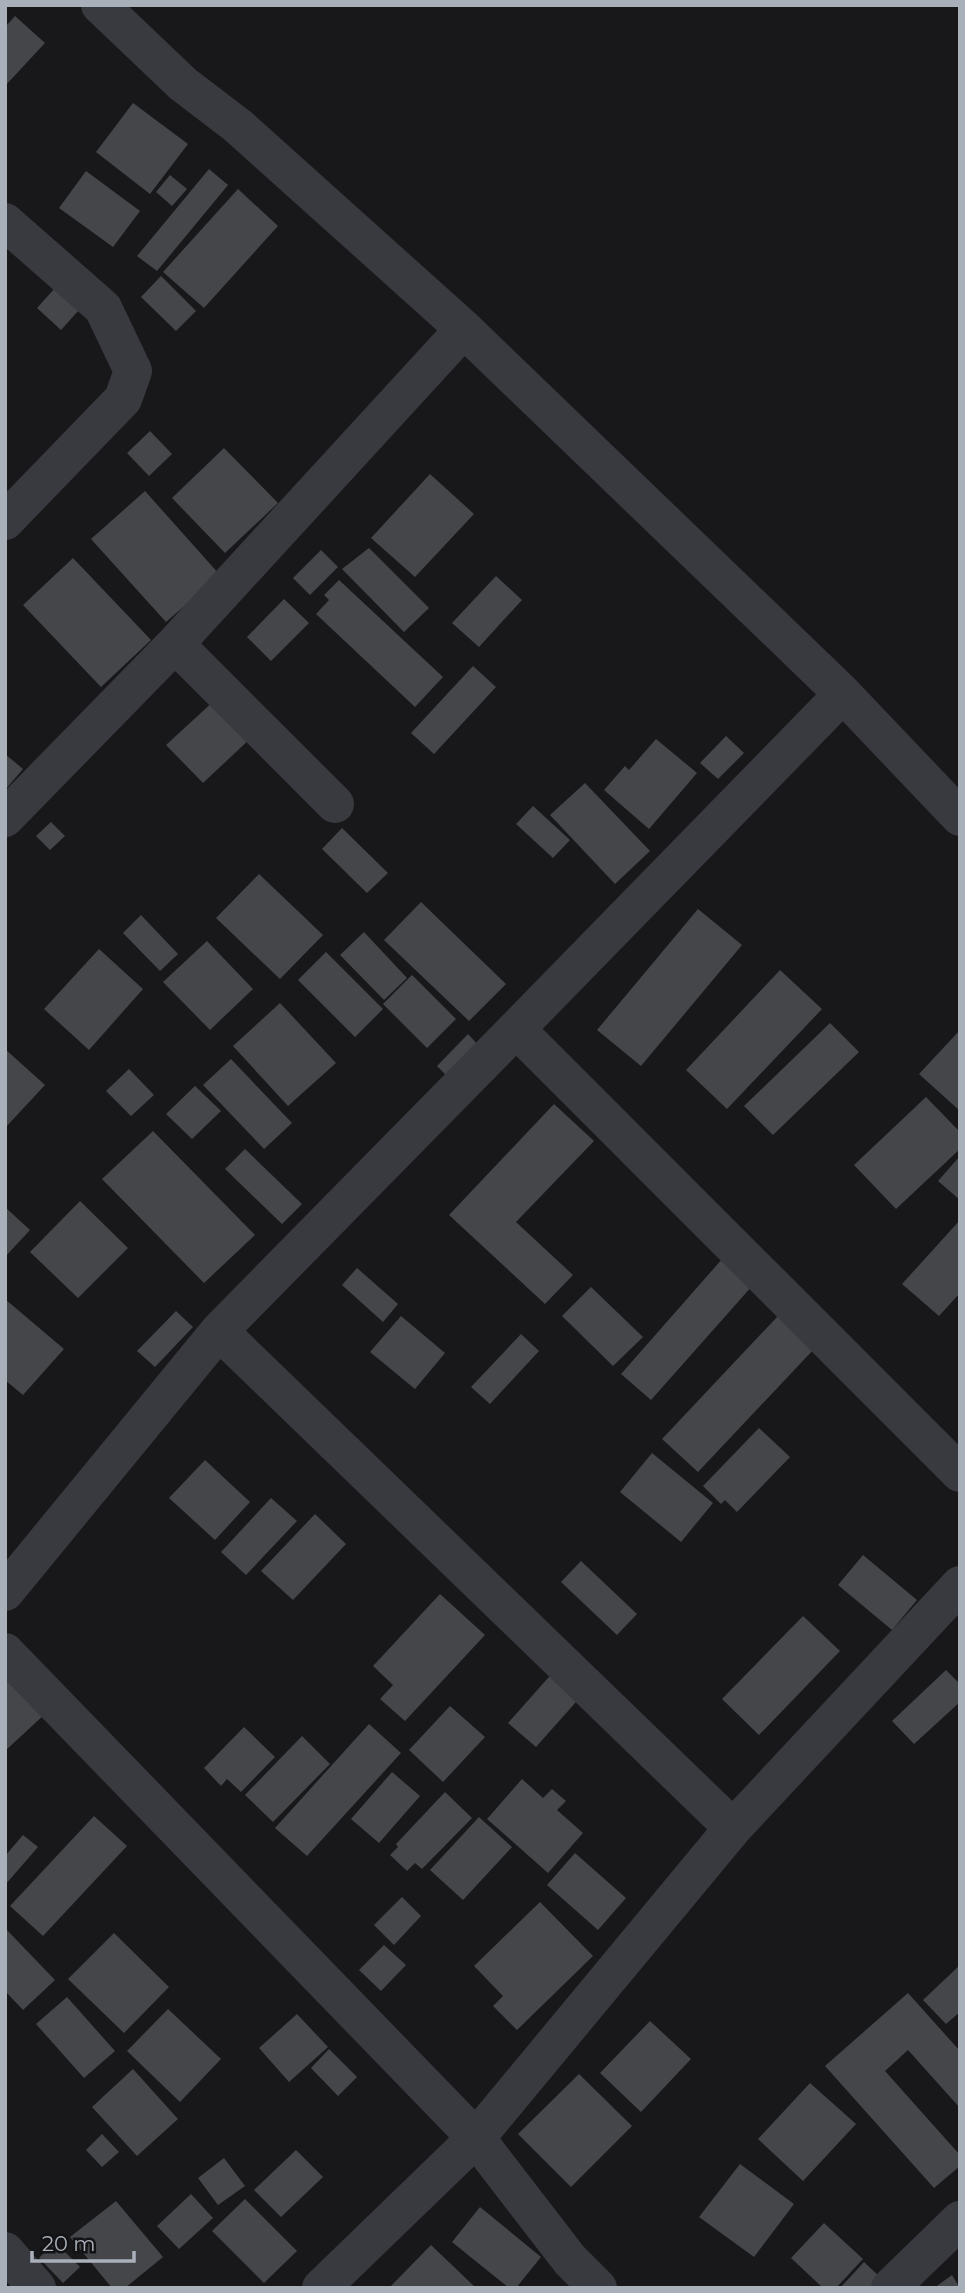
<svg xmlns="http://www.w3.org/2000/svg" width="965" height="2293" font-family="Montserrat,sans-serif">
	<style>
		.building { fill: #44464a }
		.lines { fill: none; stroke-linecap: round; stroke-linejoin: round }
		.minor { stroke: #393a3f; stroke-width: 38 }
	</style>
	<rect width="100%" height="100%" fill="#18181a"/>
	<path class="building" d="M 15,16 L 45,43 L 5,86 L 5,27 Z
		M 133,103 L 188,144 L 150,194 L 96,152 Z
		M 209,169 L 228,185 L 157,271 L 137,256 Z
		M 86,171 L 140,211 L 113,247 L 59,208 Z
		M 170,175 L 187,189 L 172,206 L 156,192 Z
		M 238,189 L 278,226 L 204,308 L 163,272 Z
		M 161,276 L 196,311 L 176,331 L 141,297 Z
		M 55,288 L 79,310 L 61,330 L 37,308 Z
		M 150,431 L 172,454 L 149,476 L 127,453 Z
		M 224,448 L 278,503 L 225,553 L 172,498 Z
		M 430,474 L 474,514 L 415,577 L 371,538 Z
		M 145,491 L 220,575 L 166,622 L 91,539 Z
		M 369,548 L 429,608 L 404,632 L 342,569 Z
		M 321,550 L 338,567 L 310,595 L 293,578 Z
		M 73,558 L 151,640 L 101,687 L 23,605 Z
		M 496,576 L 522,600 L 479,647 L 452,623 Z
		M 339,580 L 443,677 L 415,707 L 316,614 L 329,600 L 324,595 Z
		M 284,599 L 309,623 L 271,661 L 247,637 Z
		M 473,666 L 496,687 L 434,754 L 411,733 Z
		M 216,699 L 252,737 L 203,783 L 166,745 Z
		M 726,736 L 744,753 L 718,779 L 700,763 Z
		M 656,739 L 697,773 L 649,829 L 604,790 L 625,766 L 629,770 Z
		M 5,754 L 23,769 L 5,790 Z
		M 585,783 L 650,851 L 615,884 L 550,815 Z
		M 533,806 L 570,840 L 553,858 L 516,824 Z
		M 51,822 L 65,836 L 50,850 L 36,836 Z
		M 342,828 L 388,873 L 367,893 L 322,849 Z
		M 259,874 L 323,935 L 280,979 L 216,918 Z
		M 421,902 L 506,984 L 469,1021 L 384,940 Z
		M 698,909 L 742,945 L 641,1066 L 597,1030 Z
		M 141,915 L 178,954 L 160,971 L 123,933 Z
		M 364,932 L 407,978 L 384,1000 L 340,955 Z
		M 207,941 L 253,989 L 210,1030 L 163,982 Z
		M 99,949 L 143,989 L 89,1050 L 44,1009 Z
		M 326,952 L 383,1009 L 355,1037 L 298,980 Z
		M 780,970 L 822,1009 L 727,1109 L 686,1070 Z
		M 412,975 L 456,1019 L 427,1048 L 383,1004 Z
		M 280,1003 L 336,1063 L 288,1106 L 233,1046 Z
		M 830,1023 L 859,1052 L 773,1135 L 744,1106 Z
		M 960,1030 L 960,1111 L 919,1074 Z
		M 468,1034 L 480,1047 L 449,1078 L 437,1066 Z
		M 5,1049 L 45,1085 L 5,1128 Z
		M 231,1059 L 292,1123 L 264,1149 L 203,1085 Z
		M 129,1069 L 154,1095 L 131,1116 L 106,1091 Z
		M 195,1086 L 221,1111 L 192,1139 L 166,1114 Z
		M 926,1097 L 960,1132 L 960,1149 L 896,1209 L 854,1165 Z
		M 554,1104 L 594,1141 L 516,1222 L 573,1275 L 545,1304 L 449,1215 Z
		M 153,1131 L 255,1235 L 204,1283 L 102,1179 Z
		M 245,1149 L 302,1204 L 282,1224 L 225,1169 Z
		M 960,1156 L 960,1200 L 938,1181 Z
		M 80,1201 L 128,1248 L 78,1298 L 30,1252 Z
		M 5,1207 L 30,1230 L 5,1257 Z
		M 960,1220 L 960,1293 L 939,1316 L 902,1284 Z
		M 723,1258 L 753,1285 L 651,1400 L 621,1374 Z
		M 357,1268 L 398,1304 L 383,1322 L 342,1285 Z
		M 591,1287 L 643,1337 L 613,1366 L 562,1316 Z
		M 5,1299 L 64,1349 L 23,1395 L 5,1380 Z
		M 176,1311 L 193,1327 L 155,1367 L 137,1351 Z
		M 401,1316 L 445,1353 L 415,1389 L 370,1352 Z
		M 778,1316 L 814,1349 L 698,1472 L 662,1439 Z
		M 521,1334 L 539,1351 L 490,1404 L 471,1387 Z
		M 759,1428 L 790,1457 L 737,1512 L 725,1500 L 721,1504 L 703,1486 Z
		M 652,1453 L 713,1503 L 681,1542 L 620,1492 Z
		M 205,1460 L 250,1502 L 215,1540 L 169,1498 Z
		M 271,1498 L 297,1521 L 246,1575 L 221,1552 Z
		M 315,1514 L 346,1544 L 293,1600 L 261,1571 Z
		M 863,1555 L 917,1600 L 892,1630 L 838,1585 Z
		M 581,1561 L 637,1614 L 617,1635 L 561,1582 Z
		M 440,1594 L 485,1635 L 405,1721 L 380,1699 L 393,1685 L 373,1666 Z
		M 803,1616 L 840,1651 L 759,1735 L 722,1699 Z
		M 556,1669 L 584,1693 L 536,1747 L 508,1723 Z
		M 946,1670 L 960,1684 L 960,1702 L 914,1744 L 892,1721 Z
		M 10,1678 L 45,1714 L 5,1751 L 5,1682 Z
		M 450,1706 L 485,1737 L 443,1782 L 409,1750 Z
		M 369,1724 L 401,1753 L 307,1856 L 275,1828 Z
		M 244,1727 L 275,1757 L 241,1792 L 227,1779 L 221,1786 L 204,1768 Z
		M 302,1736 L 330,1764 L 273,1822 L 245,1795 Z
		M 392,1772 L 420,1796 L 379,1843 L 351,1819 Z
		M 522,1779 L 543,1798 L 552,1789 L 566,1801 L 557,1810 L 583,1833 L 548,1873 L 487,1819 Z
		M 445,1792 L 472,1818 L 422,1869 L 415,1863 L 407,1871 L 390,1855 L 398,1847 L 396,1844 Z
		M 94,1816 L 127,1846 L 43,1936 L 10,1906 Z
		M 479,1817 L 512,1847 L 463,1900 L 430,1870 Z
		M 23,1835 L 38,1847 L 5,1885 L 5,1856 Z
		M 575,1853 L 626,1898 L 598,1930 L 547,1885 Z
		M 402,1897 L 421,1916 L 394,1945 L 374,1925 Z
		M 540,1902 L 593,1956 L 517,2030 L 493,2006 L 503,1996 L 474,1966 Z
		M 5,1928 L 55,1980 L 23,2010 L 5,1991 Z
		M 114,1933 L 169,1987 L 124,2033 L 68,1979 Z
		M 384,1945 L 406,1965 L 381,1991 L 359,1970 Z
		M 960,1965 L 960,2012 L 946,2024 L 923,2000 Z
		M 908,1993 L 960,2051 L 960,2108 L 908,2050 L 885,2071 L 960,2155 L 960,2166 L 934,2188 L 825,2066 Z
		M 67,1997 L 115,2051 L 84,2078 L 36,2024 Z
		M 168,2009 L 221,2059 L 180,2102 L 127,2051 Z
		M 297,2014 L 328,2047 L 289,2082 L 259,2048 Z
		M 650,2021 L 691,2059 L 641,2112 L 600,2073 Z
		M 329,2049 L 357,2077 L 338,2096 L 311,2068 Z
		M 133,2069 L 178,2119 L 137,2156 L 92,2107 Z
		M 579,2074 L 632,2126 L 571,2187 L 518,2134 Z
		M 810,2083 L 856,2124 L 803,2181 L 758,2139 Z
		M 102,2134 L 119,2152 L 102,2167 L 86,2150 Z
		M 296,2150 L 323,2177 L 281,2217 L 254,2190 Z
		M 224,2158 L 245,2186 L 218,2205 L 198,2178 Z
		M 740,2164 L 794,2204 L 754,2257 L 699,2217 Z
		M 191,2194 L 213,2218 L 179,2249 L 157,2226 Z
		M 245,2199 L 297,2251 L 264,2283 L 212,2231 Z
		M 116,2201 L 163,2257 L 125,2288 L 112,2288 L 70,2237 Z
		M 480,2207 L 541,2257 L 516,2288 L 509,2288 L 452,2242 Z
		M 824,2223 L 863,2259 L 836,2288 L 823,2288 L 791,2258 Z
		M 55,2242 L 80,2267 L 63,2283 L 39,2258 Z
		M 431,2245 L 476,2288 L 389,2288 Z
		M 864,2262 L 881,2278 L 871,2288 L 840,2288 Z
		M 952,2275 L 960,2288 L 934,2288 Z"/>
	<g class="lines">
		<path class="minor" d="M 100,5 L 183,84 L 238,126 L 464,329 L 843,694 L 960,817
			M 5,222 L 103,308 L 133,371 L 123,399 L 5,521
			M 175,644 L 335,804
			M 5,818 L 175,644 L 464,329
			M 516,1029 L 843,694
			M 219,1331 L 733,1828
			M 5,1592 L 219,1331 L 516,1029 L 960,1473
			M 5,1652 L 476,2138 L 570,2260 L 598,2288
			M 5,2251 L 37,2288
			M 321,2288 L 476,2138 L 733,1828 L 960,1585
			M 890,2288 L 960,2220"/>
	</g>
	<rect width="965" height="2293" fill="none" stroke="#aab0ba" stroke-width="14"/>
	<path d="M32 2251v10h102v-10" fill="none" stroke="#aab0ba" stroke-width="3.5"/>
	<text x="42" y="2251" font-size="21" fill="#aab0ba" stroke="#131315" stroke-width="5" paint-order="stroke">20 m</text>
</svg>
